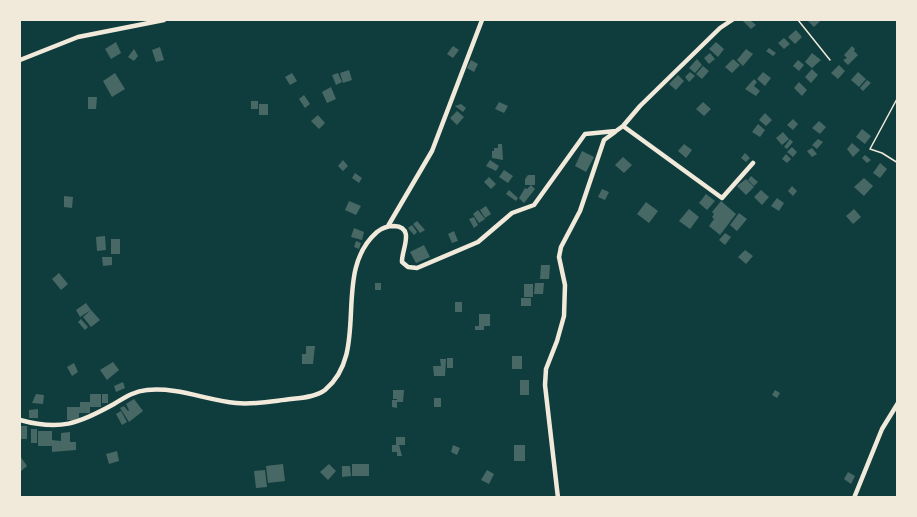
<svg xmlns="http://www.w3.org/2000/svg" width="917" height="517" font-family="Helvetica,sans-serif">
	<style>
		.building { fill: #486865 }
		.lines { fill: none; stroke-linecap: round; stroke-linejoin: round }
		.path { stroke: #f1e9da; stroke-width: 1.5 }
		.minor { stroke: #f1e9da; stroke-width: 4.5 }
	</style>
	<rect width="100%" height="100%" fill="#0f3d3e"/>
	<path class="building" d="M 745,20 L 750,20 L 756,25 L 751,29 L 743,21 Z
		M 807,20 L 821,20 L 814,27 Z
		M 796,30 L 802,37 L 795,44 L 788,37 Z
		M 784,38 L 790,44 L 784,49 L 778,43 Z
		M 116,42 L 121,53 L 111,59 L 105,49 Z
		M 716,42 L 724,49 L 718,57 L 709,49 Z
		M 453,46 L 459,50 L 453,58 L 447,54 Z
		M 852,46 L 855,49 L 854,51 L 858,55 L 848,65 L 843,60 L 847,58 L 844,55 Z
		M 160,47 L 164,60 L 156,62 L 152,50 Z
		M 769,48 L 776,53 L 773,56 L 766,51 Z
		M 134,49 L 138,56 L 134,61 L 128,57 Z
		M 746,49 L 753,54 L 743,66 L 737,60 Z
		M 710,53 L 715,59 L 709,64 L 704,58 Z
		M 812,53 L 821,60 L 812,68 L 805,62 Z
		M 697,59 L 702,65 L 695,73 L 689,68 Z
		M 733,59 L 740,65 L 732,73 L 725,67 Z
		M 471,60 L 478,64 L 474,72 L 467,68 Z
		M 798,60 L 804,65 L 799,71 L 793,66 Z
		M 839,65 L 845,71 L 838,79 L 831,73 Z
		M 703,66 L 709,71 L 702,79 L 696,74 Z
		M 812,69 L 818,75 L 811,83 L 805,77 Z
		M 349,70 L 352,80 L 343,83 L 340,73 Z
		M 690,72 L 695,76 L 689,82 L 685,77 Z
		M 763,72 L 771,78 L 765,86 L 757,79 Z
		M 858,72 L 866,79 L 859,87 L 851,80 Z
		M 115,73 L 125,89 L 112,97 L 103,81 Z
		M 292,73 L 297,81 L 290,85 L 285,77 Z
		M 338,73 L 342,82 L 336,85 L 332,75 Z
		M 678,75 L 684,81 L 676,90 L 669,84 Z
		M 754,79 L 757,82 L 754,86 L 760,91 L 756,96 L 745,89 Z
		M 867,80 L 871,83 L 863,91 L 860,88 Z
		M 799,82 L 807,90 L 802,96 L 794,88 Z
		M 331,87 L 336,99 L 327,103 L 322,92 Z
		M 304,95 L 310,104 L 305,108 L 299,99 Z
		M 88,97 L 97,97 L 96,109 L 88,109 Z
		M 251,101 L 258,101 L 258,109 L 251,109 Z
		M 499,102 L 508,106 L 504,113 L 495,109 Z
		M 703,102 L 711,109 L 704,116 L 696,109 Z
		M 259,104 L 268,104 L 268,115 L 259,115 Z
		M 461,104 L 466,108 L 463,112 L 455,106 Z
		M 457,111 L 464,117 L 457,125 L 450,118 Z
		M 765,113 L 772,120 L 766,126 L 759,120 Z
		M 318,115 L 325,123 L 319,129 L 311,121 Z
		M 793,119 L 798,124 L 793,130 L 787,125 Z
		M 819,121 L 826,127 L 820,134 L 812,128 Z
		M 758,124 L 765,130 L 760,137 L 752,132 Z
		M 862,129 L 871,136 L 865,144 L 856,137 Z
		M 783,132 L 789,139 L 782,145 L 776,138 Z
		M 790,139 L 793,142 L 787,149 L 784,147 Z
		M 818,139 L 823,142 L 817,149 L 812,145 Z
		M 852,143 L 860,150 L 853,157 L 847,149 Z
		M 498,144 L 502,144 L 503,160 L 492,158 L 492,151 L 494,151 L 494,148 L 498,148 Z
		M 684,144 L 692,150 L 686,158 L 678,151 Z
		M 792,147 L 797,152 L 793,157 L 787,152 Z
		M 812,148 L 817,154 L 812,157 L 807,151 Z
		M 582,151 L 594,157 L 586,172 L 575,166 Z
		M 745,153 L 750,158 L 746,162 L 741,158 Z
		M 786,154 L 791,159 L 787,163 L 782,159 Z
		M 865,155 L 871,160 L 867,163 L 862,158 Z
		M 623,157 L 632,165 L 624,173 L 615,165 Z
		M 343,160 L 348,166 L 343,171 L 338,166 Z
		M 490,160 L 499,166 L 496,171 L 486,166 Z
		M 880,163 L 887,169 L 880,178 L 873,173 Z
		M 504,170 L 513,176 L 508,183 L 499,177 Z
		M 355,173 L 362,178 L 359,183 L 352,178 Z
		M 528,175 L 535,175 L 535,185 L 525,185 L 525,179 Z
		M 751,176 L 758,182 L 754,186 L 748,180 Z
		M 489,177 L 496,184 L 491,189 L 484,182 Z
		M 864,178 L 873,186 L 864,196 L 854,187 Z
		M 746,179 L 754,187 L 746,195 L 737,186 Z
		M 531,185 L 535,189 L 524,203 L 519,198 L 525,188 L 527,189 Z
		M 792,186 L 797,191 L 793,196 L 788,191 Z
		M 602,189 L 609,192 L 605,200 L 598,197 Z
		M 509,190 L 518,198 L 516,201 L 506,194 Z
		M 761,190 L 769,197 L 762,205 L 754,197 Z
		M 706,194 L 715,201 L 707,210 L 699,203 Z
		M 64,196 L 73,197 L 72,208 L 64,207 Z
		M 777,198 L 784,203 L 779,211 L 771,206 Z
		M 349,201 L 361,206 L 356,215 L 345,210 Z
		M 721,201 L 736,214 L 720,235 L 709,226 L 714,219 L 712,217 L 714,214 L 712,212 Z
		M 646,202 L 658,211 L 649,223 L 637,214 Z
		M 486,206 L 491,214 L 485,218 L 480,210 Z
		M 689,209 L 699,217 L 690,229 L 679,221 Z
		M 854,209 L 861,217 L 853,224 L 846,216 Z
		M 478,210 L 485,219 L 479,223 L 473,214 Z
		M 739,213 L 747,219 L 737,231 L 730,225 Z
		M 474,217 L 478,225 L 474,228 L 469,219 Z
		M 417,221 L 425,230 L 420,233 L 413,224 Z
		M 412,225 L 417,232 L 414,235 L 408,228 Z
		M 354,228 L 364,232 L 362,240 L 351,237 Z
		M 454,231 L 458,241 L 452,243 L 448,234 Z
		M 725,233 L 731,237 L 725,245 L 719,240 Z
		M 105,236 L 106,250 L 97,251 L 96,237 Z
		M 111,239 L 120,239 L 120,254 L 111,254 Z
		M 356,241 L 361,243 L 359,249 L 354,247 Z
		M 424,245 L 430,257 L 416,263 L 410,252 Z
		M 745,250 L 753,256 L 746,264 L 738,257 Z
		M 102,257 L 112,257 L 112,265 L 103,266 Z
		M 541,265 L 550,265 L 549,279 L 540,279 Z
		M 59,273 L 68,284 L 61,290 L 52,279 Z
		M 375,283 L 381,283 L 381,290 L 375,290 Z
		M 535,283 L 544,283 L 543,294 L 534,294 Z
		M 524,284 L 533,284 L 533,297 L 524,297 Z
		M 521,298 L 531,298 L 531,306 L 521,306 Z
		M 455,302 L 462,302 L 462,312 L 455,312 Z
		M 86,303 L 91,310 L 80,317 L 76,310 Z
		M 91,310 L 100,320 L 91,327 L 83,317 Z
		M 479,314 L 490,314 L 490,326 L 484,326 L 484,330 L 475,330 L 475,326 L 479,326 Z
		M 81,319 L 88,327 L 85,330 L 78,322 Z
		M 306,346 L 315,346 L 313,364 L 302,364 L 302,354 L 306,354 Z
		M 512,356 L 522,356 L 522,369 L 512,369 Z
		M 447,358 L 453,358 L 453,368 L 447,368 Z
		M 440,359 L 446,359 L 445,376 L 434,376 L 433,366 L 441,366 Z
		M 113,362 L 119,370 L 107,380 L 100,370 Z
		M 74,363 L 78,372 L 72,376 L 67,367 Z
		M 520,380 L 529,380 L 529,395 L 520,395 Z
		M 123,382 L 125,388 L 116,392 L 114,386 Z
		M 393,390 L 404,390 L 403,402 L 397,402 L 397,399 L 393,399 Z
		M 775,390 L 780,393 L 777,398 L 772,395 Z
		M 36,394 L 44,395 L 43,404 L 32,403 Z
		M 90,394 L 101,394 L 101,407 L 90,407 L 90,413 L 79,413 L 79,420 L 67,420 L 67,407 L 80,407 L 80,402 L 90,402 Z
		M 102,394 L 108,394 L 108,403 L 102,403 Z
		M 434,398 L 441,398 L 441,407 L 434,407 Z
		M 134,399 L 143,411 L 129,422 L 120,408 L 124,406 L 128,411 L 129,410 L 126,404 Z
		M 392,400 L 397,400 L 397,408 L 392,407 Z
		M 38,409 L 38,418 L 29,418 L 29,410 Z
		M 121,411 L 127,422 L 122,425 L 116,414 Z
		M 20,426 L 27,426 L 27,439 L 20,439 Z
		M 31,429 L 37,429 L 37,443 L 31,443 Z
		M 38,431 L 52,431 L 52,440 L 61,441 L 61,433 L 70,432 L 70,442 L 76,442 L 76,450 L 52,452 L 52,446 L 38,446 Z
		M 396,437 L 405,437 L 405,445 L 399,445 L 402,456 L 397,456 L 397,452 L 392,452 L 392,445 L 396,445 Z
		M 453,445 L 460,448 L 457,455 L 451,452 Z
		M 514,445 L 525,445 L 525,461 L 514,461 Z
		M 117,451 L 119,461 L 109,464 L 106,454 Z
		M 20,456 L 27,466 L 20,472 Z
		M 283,464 L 285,481 L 268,483 L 266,466 Z
		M 329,464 L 336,471 L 328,480 L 320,472 Z
		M 352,464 L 369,464 L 369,476 L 352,476 Z
		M 342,466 L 350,466 L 351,476 L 342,477 Z
		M 265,470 L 267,487 L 256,488 L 254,471 Z
		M 487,470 L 494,474 L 489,484 L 481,480 Z
		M 848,472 L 855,476 L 851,484 L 844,479 Z"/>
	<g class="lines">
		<path class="path" d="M 798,20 L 830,60
			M 898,97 L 870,149 L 882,153 L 898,163"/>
		<path class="minor" d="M 20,60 L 78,37 L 164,20
			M 623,126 L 722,198 L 753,163
			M 388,226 L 432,151 L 482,20
			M 20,420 C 60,431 78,424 114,404 C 124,398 134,391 147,390 C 178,387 206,400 236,403 C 254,405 273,401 291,399 C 301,398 316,397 325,390 C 372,351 330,273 377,232 C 382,228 388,226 394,226 C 416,227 401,251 402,262 L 408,267 L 417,268 L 478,242 L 512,213 L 534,205 L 585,134 L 616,131 L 623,126 L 640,106 L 720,28 L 732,20
			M 558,498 L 545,385 L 546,369 L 557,341 L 564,316 L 565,285 L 559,257 L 561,247 L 580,211 L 604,140 L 615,132
			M 854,498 L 882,429 L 898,403"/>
	</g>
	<rect width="917" height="517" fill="none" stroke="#f1e9da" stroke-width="42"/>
</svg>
